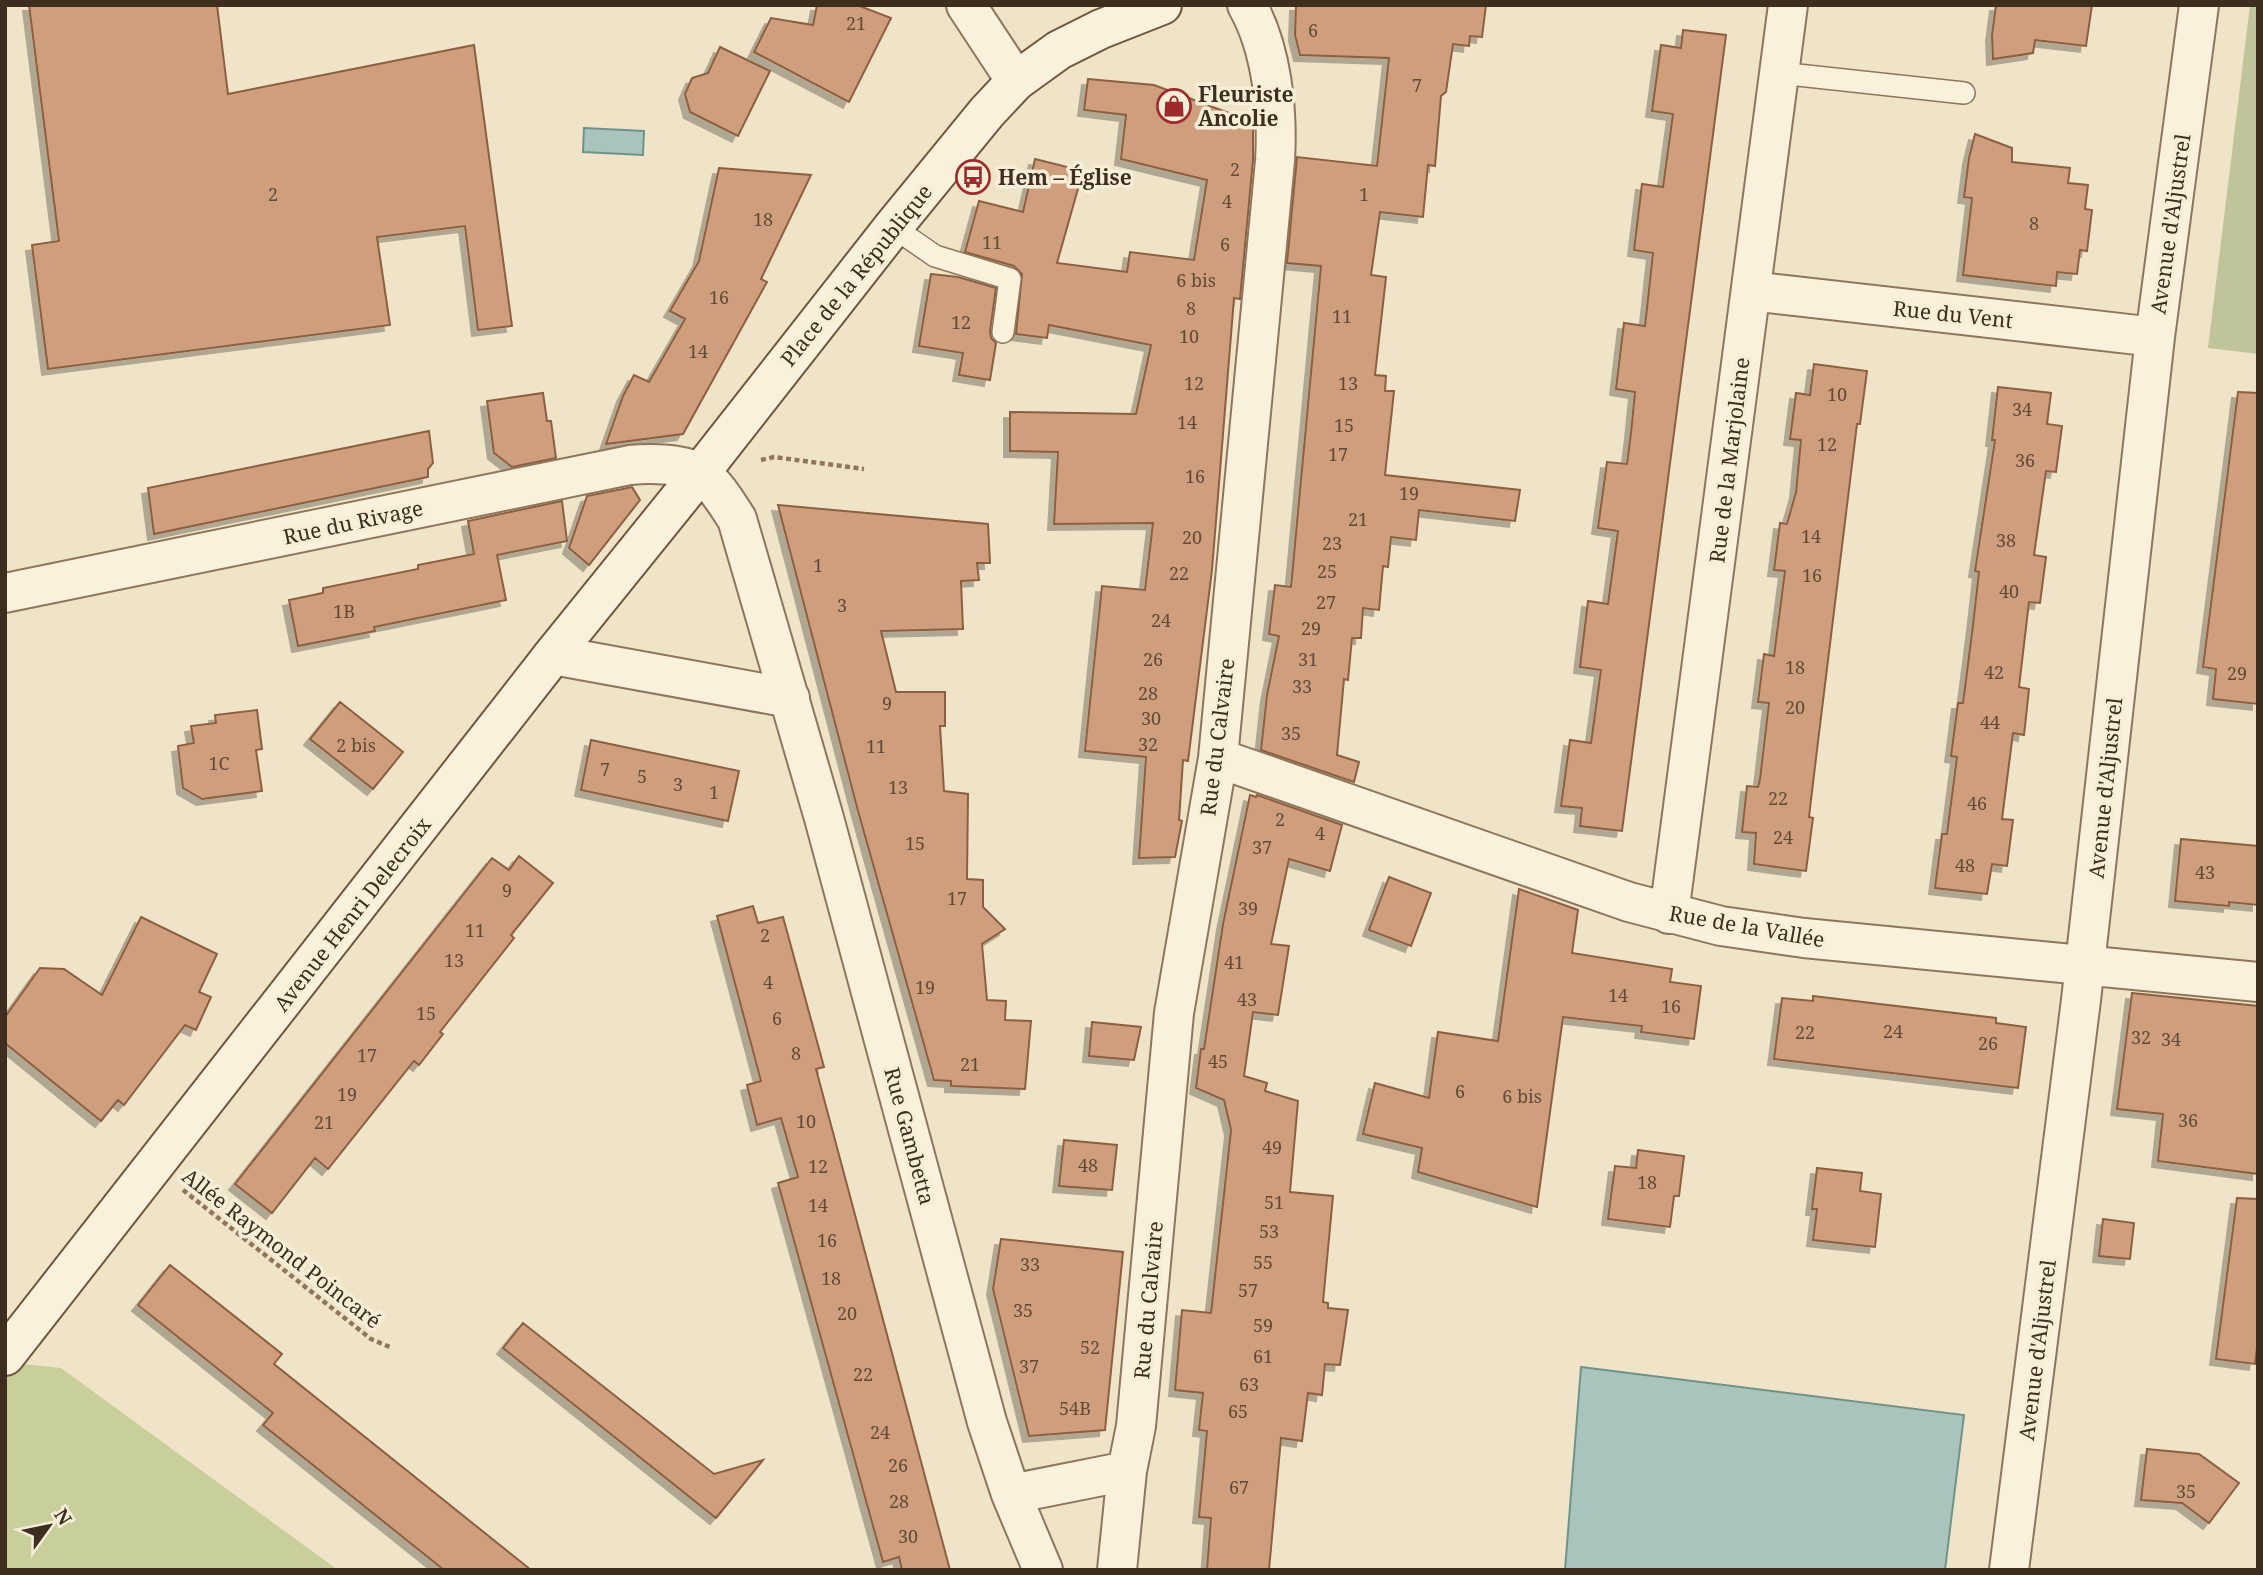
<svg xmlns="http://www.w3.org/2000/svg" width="2263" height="1575" font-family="'Noto Serif',serif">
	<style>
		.green { fill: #c9cf9b }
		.cemetery { fill: #bfc49a }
		.water { fill: #a9c4bc; stroke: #6f938a; stroke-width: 2 }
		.building { fill: #cf9f7d; stroke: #8d5f41; stroke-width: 2; filter: url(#shadow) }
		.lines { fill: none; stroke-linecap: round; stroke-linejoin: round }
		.service-casing { stroke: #8d765c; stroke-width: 24 }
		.minor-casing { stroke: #8d765c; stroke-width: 42 }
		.secondary-casing { stroke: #6f573f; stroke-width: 42 }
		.path { stroke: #8d765c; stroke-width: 4.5; stroke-dasharray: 5 3.5; stroke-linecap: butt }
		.service { stroke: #faf1dc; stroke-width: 21 }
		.minor { stroke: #faf1dc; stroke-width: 38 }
		.secondary { stroke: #faf1dc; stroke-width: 38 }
		.labels { text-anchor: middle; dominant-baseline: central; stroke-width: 7; stroke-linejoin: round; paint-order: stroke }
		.number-label { font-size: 18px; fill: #624a37 }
		.poi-label { font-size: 21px; font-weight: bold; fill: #3d2e20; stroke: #f7eed8; text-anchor: start }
		.street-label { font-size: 21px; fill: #3d2e20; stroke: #f7eed8 }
	</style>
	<defs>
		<filter id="shadow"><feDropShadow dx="-6" dy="6" stdDeviation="0" flood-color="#0004"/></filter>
	</defs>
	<rect width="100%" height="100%" fill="#f0e4c8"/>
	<path class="green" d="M 5,1362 L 61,1368 L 338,1570 L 5,1570 Z"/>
	<path class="cemetery" d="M 2250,5 L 2258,5 L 2258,354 L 2208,348 Z"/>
	<path class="water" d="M 584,128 L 644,131 L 643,155 L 583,152 Z
		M 1581,1367 L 1964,1415 L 1945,1570 L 1565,1570 Z"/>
	<path class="building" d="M 29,5 L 217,5 L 228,94 L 474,45 L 512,326 L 478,330 L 465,226 L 377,237 L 390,325 L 48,369 L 32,245 L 59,241 Z
		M 817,5 L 857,5 L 891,18 L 849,102 L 754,52 L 771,18 L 813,25 Z
		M 1296,5 L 1486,5 L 1482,37 L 1470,36 L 1469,46 L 1453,44 L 1446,92 L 1441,96 L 1435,166 L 1428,165 L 1423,217 L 1380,212 L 1371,275 L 1386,277 L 1375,375 L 1386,376 L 1385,391 L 1394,391 L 1385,475 L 1520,490 L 1515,521 L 1419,510 L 1416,540 L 1391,537 L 1388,567 L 1383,566 L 1379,610 L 1363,608 L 1361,638 L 1352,638 L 1348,680 L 1344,679 L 1337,755 L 1359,762 L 1354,782 L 1261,750 L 1267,695 L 1279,636 L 1269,634 L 1275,585 L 1291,587 L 1321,266 L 1287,263 L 1297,157 L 1377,166 L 1389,58 L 1300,55 L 1295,35 Z
		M 1996,5 L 2092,5 L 2086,46 L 2035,40 L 2033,53 L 1993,59 L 1992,35 Z
		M 1683,30 L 1726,35 L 1622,831 L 1580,826 L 1582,808 L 1561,806 L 1570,740 L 1591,743 L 1601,670 L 1580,667 L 1588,601 L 1608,604 L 1618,531 L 1598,528 L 1607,462 L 1627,464 L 1631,433 L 1635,392 L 1616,389 L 1624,323 L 1645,326 L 1653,253 L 1634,250 L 1642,184 L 1663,187 L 1673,114 L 1652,111 L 1661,45 L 1681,48 Z
		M 720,47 L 770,71 L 738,136 L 690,112 L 685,94 L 692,78 L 708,73 Z
		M 1088,79 L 1154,85 L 1253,122 L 1253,160 L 1240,299 L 1234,298 L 1212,570 L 1188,761 L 1183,760 L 1179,820 L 1182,821 L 1175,857 L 1139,858 L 1146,757 L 1085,751 L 1102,586 L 1145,590 L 1153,523 L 1054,524 L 1058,452 L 1010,451 L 1010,412 L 1136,414 L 1151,345 L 1049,325 L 1047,338 L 1016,334 L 1022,274 L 1014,266 L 965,252 L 979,201 L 1023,212 L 1035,159 L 1083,171 L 1057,263 L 1127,272 L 1130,252 L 1194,260 L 1207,180 L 1121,159 L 1126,115 L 1084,110 Z
		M 1975,134 L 2012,148 L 2012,162 L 2070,168 L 2068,183 L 2088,185 L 2085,209 L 2092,210 L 2087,251 L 2080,250 L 2077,274 L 2057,272 L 2056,286 L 1963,275 L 1972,198 L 1964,197 L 1969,158 Z
		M 719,168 L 811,175 L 761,279 L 767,282 L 683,434 L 606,444 L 623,396 L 634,375 L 649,382 L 685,319 L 670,311 L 699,261 Z
		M 931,274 L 958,277 L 996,288 L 990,331 L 991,338 L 996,343 L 990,380 L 959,375 L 963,353 L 919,346 Z
		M 1814,364 L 1867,371 L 1860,424 L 1857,424 L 1816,758 L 1809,817 L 1813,818 L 1806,871 L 1754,864 L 1756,833 L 1742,832 L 1747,786 L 1758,787 L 1760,779 L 1769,703 L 1758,702 L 1764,654 L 1774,656 L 1785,571 L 1774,570 L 1780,523 L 1787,524 L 1796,492 L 1801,440 L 1790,439 L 1796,393 L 1810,395 Z
		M 1998,387 L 2051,393 L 2047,424 L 2062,426 L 2056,472 L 2046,471 L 2034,555 L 2046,557 L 2040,603 L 2029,602 L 2019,687 L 2029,689 L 2024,735 L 2013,733 L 2002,819 L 2013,820 L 2007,866 L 1992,864 L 1987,894 L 1935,888 L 1942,834 L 1947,834 L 1957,757 L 1951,756 L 1958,703 L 1963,703 L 1973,625 L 1979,572 L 1975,571 L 1995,440 L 1992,440 Z
		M 2238,392 L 2258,393 L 2258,704 L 2213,699 L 2216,669 L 2203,667 Z
		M 543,393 L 547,421 L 551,421 L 556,458 L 512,467 L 494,453 L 487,401 Z
		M 429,431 L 433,463 L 428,469 L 428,477 L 154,534 L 148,488 Z
		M 632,487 L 640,500 L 589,565 L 569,548 L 587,496 Z
		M 562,501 L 567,541 L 497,555 L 506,600 L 374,627 L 375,631 L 298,646 L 289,600 L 323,593 L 323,588 L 418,569 L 418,565 L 474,554 L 468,521 Z
		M 778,505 L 988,524 L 990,563 L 977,563 L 979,580 L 961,581 L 963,629 L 881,631 L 896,692 L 945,692 L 945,726 L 940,726 L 944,791 L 968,794 L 967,879 L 983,880 L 983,907 L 1005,929 L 982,944 L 987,1000 L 1006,1001 L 1005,1020 L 1031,1021 L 1025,1089 L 951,1086 L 951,1081 L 934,1080 L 858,811 Z
		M 340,702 L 403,752 L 373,789 L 310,739 Z
		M 257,710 L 262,749 L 256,750 L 262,791 L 202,799 L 183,788 L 178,746 L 194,743 L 191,726 L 216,723 L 215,715 Z
		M 591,740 L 739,771 L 728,821 L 581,790 Z
		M 1250,795 L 1256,797 L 1257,795 L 1342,825 L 1330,871 L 1289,859 L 1271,944 L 1289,946 L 1278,1015 L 1253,1012 L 1244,1076 L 1267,1083 L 1265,1091 L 1298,1101 L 1290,1192 L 1333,1196 L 1323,1302 L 1328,1303 L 1328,1308 L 1348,1310 L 1340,1365 L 1325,1364 L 1322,1395 L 1308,1393 L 1302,1441 L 1281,1438 L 1269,1570 L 1207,1570 L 1211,1518 L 1199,1517 L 1207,1431 L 1199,1430 L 1203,1393 L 1175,1390 L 1182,1310 L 1211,1313 L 1231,1130 L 1224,1100 L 1196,1088 L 1201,1049 L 1204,1049 L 1223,924 Z
		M 2181,839 L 2258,846 L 2258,905 L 2229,902 L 2229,906 L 2175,901 Z
		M 519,856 L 553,883 L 511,935 L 514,938 L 440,1032 L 443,1034 L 419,1065 L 414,1061 L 328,1169 L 315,1158 L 272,1213 L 235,1184 L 492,858 L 509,870 Z
		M 1389,877 L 1431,893 L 1411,946 L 1369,930 Z
		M 1519,889 L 1578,910 L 1572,953 L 1672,969 L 1670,982 L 1701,986 L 1694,1039 L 1641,1032 L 1642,1026 L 1563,1017 L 1537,1207 L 1418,1172 L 1422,1148 L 1363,1134 L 1375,1083 L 1429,1098 L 1438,1032 L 1498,1041 Z
		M 753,906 L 758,923 L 783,917 L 824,1067 L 816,1069 L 950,1570 L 902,1570 L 899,1557 L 883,1562 L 778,1183 L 798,1177 L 781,1118 L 757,1125 L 747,1085 L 761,1081 L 717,916 Z
		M 141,917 L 217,954 L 199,992 L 211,997 L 196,1030 L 185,1025 L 124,1105 L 118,1100 L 101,1121 L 5,1043 L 5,1017 L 40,968 L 64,969 L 102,995 Z
		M 2132,993 L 2258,1006 L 2258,1174 L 2158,1161 L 2163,1114 L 2117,1109 Z
		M 1813,996 L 1996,1018 L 1996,1023 L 2026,1027 L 2018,1088 L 1774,1059 L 1782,998 L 1813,1001 Z
		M 1092,1022 L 1141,1027 L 1134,1060 L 1089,1056 Z
		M 1064,1140 L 1117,1145 L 1112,1190 L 1059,1186 Z
		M 1638,1150 L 1684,1156 L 1679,1196 L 1674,1196 L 1670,1227 L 1608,1219 L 1615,1166 L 1636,1168 Z
		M 1817,1168 L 1862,1173 L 1860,1191 L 1881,1194 L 1875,1247 L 1813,1240 L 1817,1209 L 1812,1209 Z
		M 2237,1198 L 2258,1199 L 2258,1339 L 2255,1364 L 2216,1359 Z
		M 2103,1219 L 2134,1223 L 2130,1259 L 2099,1256 Z
		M 1001,1239 L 1123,1252 L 1105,1430 L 1029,1436 L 993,1289 Z
		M 170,1265 L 282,1354 L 274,1364 L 531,1570 L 444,1570 L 263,1425 L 273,1413 L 138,1305 Z
		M 523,1323 L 714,1474 L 763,1460 L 716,1518 L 503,1348 Z
		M 2147,1449 L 2199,1454 L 2239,1483 L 2209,1523 L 2182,1503 L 2141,1500 Z"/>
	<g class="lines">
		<g class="service-casing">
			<path id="service" d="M 1779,73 L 1964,93
				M 893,227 L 935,256 L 1010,279 L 1003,332"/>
		</g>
		<g class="minor-casing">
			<path id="minor" d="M 966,5 L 1016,81
				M 1751,291 L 2155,337
				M 5,593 L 630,465 C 649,463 686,463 702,475 C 717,486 727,504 737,519 L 824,818 L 987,1422 L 1011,1494 L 1043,1570
				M 553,655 L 790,698
				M 1218,758 L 1629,902 L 1721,926 L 1804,938 L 2258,982
				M 1669,914 L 1788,5
				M 1011,1494 L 1127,1471
				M 1117,1570 L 1127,1471 L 1136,1426 L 1174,1013 L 1218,758 L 1275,161 C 1278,111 1272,49 1247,5
				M 2009,1570 L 2081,1000 L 2155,337 L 2199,5"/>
		</g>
		<g class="secondary-casing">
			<path id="secondary" d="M 5,1356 L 553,655 L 700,473 L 893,227 L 987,112 L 1016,81 L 1059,50 L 1101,29 L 1162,5"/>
		</g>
		<path class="path" d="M 761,460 L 774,457 L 864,469
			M 183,1190 L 371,1339 L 392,1348"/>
		<use href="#service" class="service"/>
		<use href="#minor" class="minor"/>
		<use href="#secondary" class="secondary"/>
	</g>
	<defs>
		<g id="shop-ring" transform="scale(1.75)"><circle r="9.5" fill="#f7eed8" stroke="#9e2a2b" stroke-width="1.5"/><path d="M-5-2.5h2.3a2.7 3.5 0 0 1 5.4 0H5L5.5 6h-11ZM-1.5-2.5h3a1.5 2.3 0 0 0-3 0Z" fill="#9e2a2b"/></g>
		<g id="bus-ring" transform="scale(1.75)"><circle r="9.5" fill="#f7eed8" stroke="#9e2a2b" stroke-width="1.5"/><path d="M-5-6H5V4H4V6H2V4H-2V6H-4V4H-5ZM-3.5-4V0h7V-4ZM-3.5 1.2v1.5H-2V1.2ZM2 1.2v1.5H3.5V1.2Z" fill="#9e2a2b"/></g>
	</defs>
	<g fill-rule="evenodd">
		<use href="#shop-ring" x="1174" y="106"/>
		<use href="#bus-ring" x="973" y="177"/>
	</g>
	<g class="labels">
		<g class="number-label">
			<text x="856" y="23">21</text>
			<text x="1313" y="30">6</text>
			<text x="1417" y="85">7</text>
			<text x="1235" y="169">2</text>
			<text x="273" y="194">2</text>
			<text x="1364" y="194">1</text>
			<text x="1227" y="201">4</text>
			<text x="763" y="219">18</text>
			<text x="2034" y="223">8</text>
			<text x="992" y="242">11</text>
			<text x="1225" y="244">6</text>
			<text x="1196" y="280">6 bis</text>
			<text x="719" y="297">16</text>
			<text x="1191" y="308">8</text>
			<text x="1342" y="316">11</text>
			<text x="961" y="322">12</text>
			<text x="1189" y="336">10</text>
			<text x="698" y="351">14</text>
			<text x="1194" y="383">12</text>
			<text x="1348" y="383">13</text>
			<text x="1837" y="394">10</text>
			<text x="2022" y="409">34</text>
			<text x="1187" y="422">14</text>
			<text x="1344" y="425">15</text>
			<text x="1827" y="444">12</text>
			<text x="1338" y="454">17</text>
			<text x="2025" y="460">36</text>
			<text x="1195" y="476">16</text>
			<text x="1409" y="493">19</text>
			<text x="1358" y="519">21</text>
			<text x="1811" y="536">14</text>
			<text x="1192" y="537">20</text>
			<text x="2006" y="540">38</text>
			<text x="1332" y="543">23</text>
			<text x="818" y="565">1</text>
			<text x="1327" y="571">25</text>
			<text x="1179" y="573">22</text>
			<text x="1812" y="575">16</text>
			<text x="2009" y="591">40</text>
			<text x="1326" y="602">27</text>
			<text x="842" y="605">3</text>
			<text x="344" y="611">1B</text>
			<text x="1161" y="620">24</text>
			<text x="1311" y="628">29</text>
			<text x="1153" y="659">26</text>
			<text x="1308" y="659">31</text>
			<text x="1795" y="667">18</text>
			<text x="1994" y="672">42</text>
			<text x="2237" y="673">29</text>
			<text x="1302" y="686">33</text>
			<text x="1148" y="693">28</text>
			<text x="887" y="703">9</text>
			<text x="1795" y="707">20</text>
			<text x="1151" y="718">30</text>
			<text x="1990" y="722">44</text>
			<text x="1291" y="733">35</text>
			<text x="1148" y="744">32</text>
			<text x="356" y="745">2 bis</text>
			<text x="876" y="746">11</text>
			<text x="219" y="763">1C</text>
			<text x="605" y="769">7</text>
			<text x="642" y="776">5</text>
			<text x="678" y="784">3</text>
			<text x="898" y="787">13</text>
			<text x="714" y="792">1</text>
			<text x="1778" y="798">22</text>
			<text x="1977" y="803">46</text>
			<text x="1280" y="819">2</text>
			<text x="1320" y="833">4</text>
			<text x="1783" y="837">24</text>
			<text x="915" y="843">15</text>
			<text x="1262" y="847">37</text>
			<text x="1965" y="865">48</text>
			<text x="2205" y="872">43</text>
			<text x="507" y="890">9</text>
			<text x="957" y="898">17</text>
			<text x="1248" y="908">39</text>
			<text x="475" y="930">11</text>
			<text x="765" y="935">2</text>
			<text x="454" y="960">13</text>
			<text x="1234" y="962">41</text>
			<text x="768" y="982">4</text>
			<text x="925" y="987">19</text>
			<text x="1618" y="995">14</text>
			<text x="1247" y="999">43</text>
			<text x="1671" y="1006">16</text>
			<text x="426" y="1013">15</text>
			<text x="777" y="1018">6</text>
			<text x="1893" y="1031">24</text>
			<text x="1805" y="1032">22</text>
			<text x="2141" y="1037">32</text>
			<text x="2171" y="1039">34</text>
			<text x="1988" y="1043">26</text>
			<text x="796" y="1053">8</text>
			<text x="367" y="1055">17</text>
			<text x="1218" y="1061">45</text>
			<text x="970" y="1064">21</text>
			<text x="1460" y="1091">6</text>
			<text x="347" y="1094">19</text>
			<text x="1522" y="1096">6 bis</text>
			<text x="2188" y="1120">36</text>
			<text x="806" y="1121">10</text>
			<text x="324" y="1122">21</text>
			<text x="1272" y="1147">49</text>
			<text x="1088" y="1165">48</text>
			<text x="818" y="1166">12</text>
			<text x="1647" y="1182">18</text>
			<text x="1274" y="1202">51</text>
			<text x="818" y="1205">14</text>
			<text x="1269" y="1231">53</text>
			<text x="827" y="1240">16</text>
			<text x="1263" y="1262">55</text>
			<text x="1030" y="1264">33</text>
			<text x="831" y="1278">18</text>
			<text x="1248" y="1290">57</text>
			<text x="1023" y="1310">35</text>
			<text x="847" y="1313">20</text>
			<text x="1263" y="1325">59</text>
			<text x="1090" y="1347">52</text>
			<text x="1263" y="1356">61</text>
			<text x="1029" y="1366">37</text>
			<text x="863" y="1374">22</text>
			<text x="1249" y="1384">63</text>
			<text x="1075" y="1408">54B</text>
			<text x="1238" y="1411">65</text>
			<text x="880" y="1432">24</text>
			<text x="898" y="1465">26</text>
			<text x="1239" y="1487">67</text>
			<text x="2186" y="1491">35</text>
			<text x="899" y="1501">28</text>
			<text x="908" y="1536">30</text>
		</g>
		<g class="poi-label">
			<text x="1198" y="94">Fleuriste<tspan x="1198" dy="24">Ancolie</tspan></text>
			<text x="998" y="177">Hem – Église</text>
		</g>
		<g class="street-label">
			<text transform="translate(2170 224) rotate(-82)">Avenue d'Aljustrel</text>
			<text transform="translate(856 275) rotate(-51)">Place de la République</text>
			<text transform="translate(1953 314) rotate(6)">Rue du Vent</text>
			<text transform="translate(1729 460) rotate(-83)">Rue de la Marjolaine</text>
			<text transform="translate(353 522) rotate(-12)">Rue du Rivage</text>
			<text transform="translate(1217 737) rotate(-83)">Rue du Calvaire</text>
			<text transform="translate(2105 788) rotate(-84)">Avenue d'Aljustrel</text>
			<text transform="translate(352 914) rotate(-52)">Avenue Henri Delecroix</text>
			<text transform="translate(1747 926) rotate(10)">Rue de la Vallée</text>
			<text transform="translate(910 1136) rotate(75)">Rue Gambetta</text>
			<text transform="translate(282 1248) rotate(38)">Allée Raymond Poincaré</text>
			<text transform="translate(1148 1300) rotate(-85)">Rue du Calvaire</text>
			<text transform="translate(2037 1350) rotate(-83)">Avenue d'Aljustrel</text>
		</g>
	</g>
	<rect width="2263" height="1575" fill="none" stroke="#3d2e20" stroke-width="14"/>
	<g transform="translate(49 1526) rotate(57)" stroke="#f7eed8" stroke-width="5" paint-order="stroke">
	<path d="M0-5L12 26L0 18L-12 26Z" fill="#3d2e20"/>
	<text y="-10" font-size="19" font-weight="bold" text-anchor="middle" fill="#3d2e20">N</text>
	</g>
</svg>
